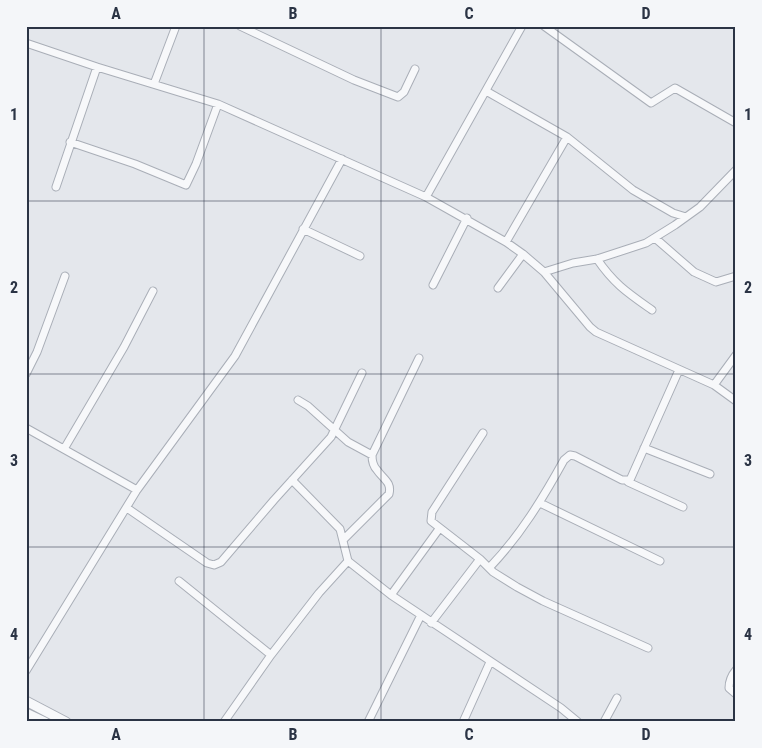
<svg xmlns="http://www.w3.org/2000/svg" width="762" height="748" font-family="'Roboto Condensed',sans-serif">
	<style>
		.lines { fill: none; stroke-linecap: round; stroke-linejoin: round }
		.minor-casing { stroke: #a9aeb7; stroke-width: 9 }
		.tertiary-casing { stroke: #a9aeb7; stroke-width: 11 }
		.minor { stroke: #f7f8fa; stroke-width: 7 }
		.tertiary { stroke: #f7f8fa; stroke-width: 9 }
		.grid { fill: none; stroke: #2b3445; stroke-width: 1; stroke-opacity: 0.55 }
		.neatline { fill: none; stroke: #2b3445; stroke-width: 2 }
		.grid-label { font-size: 16px; text-anchor: middle; font-weight: bold; fill: #2b3445 }
	</style>
	<rect width="100%" height="100%" fill="#e4e7ec"/>
	<g class="lines">
		<g class="minor-casing">
			<path id="minor" d="M 240,26 L 354,80 L 398,97 L 404,92 L 415,69
				M 544,26 L 651,103 L 675,88 L 736,123
				M 26,43 L 97,67 L 218,104 L 426,197 L 506,242 L 523,254 L 544,272 L 590,327 L 596,332 L 714,385 L 736,401
				M 154,84 L 176,26
				M 486,91 L 567,137 L 633,190 L 673,213 L 686,217
				M 70,142 L 135,164 L 186,185 L 196,164 L 218,104
				M 56,187 L 97,67
				M 426,197 L 522,26
				M 303,229 L 360,256
				M 655,238 L 694,272 L 716,282 L 736,276
				M 506,242 L 567,137
				M 597,259 C 614,284 628,293 652,310
				M 544,272 L 573,263 L 597,259 L 646,243 L 675,225 L 700,207 L 736,170
				M 433,285 L 467,218
				M 498,288 L 523,254
				M 26,374 L 37,352 L 65,276
				M 714,385 L 736,355
				M 298,400 L 308,406 L 348,442 L 372,455
				M 26,428 L 137,490
				M 483,433 L 432,512 L 431,521 L 480,559 L 493,572 L 517,587 L 543,601 L 648,648
				M 644,448 L 710,474
				M 64,449 L 124,347 L 153,291
				M 292,480 L 340,529 L 348,561
				M 628,482 L 683,507
				M 540,503 L 660,561
				M 127,508 L 207,563 L 214,565 L 221,562 L 274,500 L 331,437 L 362,373
				M 343,540 L 389,494 C 392,482 383,479 377,470 C 373,466 372,461 372,455 L 419,358
				M 489,568 C 520,536 543,498 564,460 L 570,455 L 575,456 L 622,480 L 630,480 L 679,370
				M 179,581 L 271,655
				M 391,595 L 439,529
				M 431,623 L 480,559
				M 736,670 C 731,676 729,681 729,688 L 736,694
				M 26,671 L 137,490 L 235,356 L 342,159
				M 224,722 L 271,655 L 319,593 L 348,561 L 391,595 L 561,708 L 578,722
				M 368,722 L 421,615
				M 463,722 L 490,662
				M 604,722 L 617,698"/>
		</g>
		<g class="tertiary-casing">
			<path id="tertiary" d="M 26,701 L 66,722
				M 26,713 L 45,722"/>
		</g>
		<use href="#minor" class="minor"/>
		<use href="#tertiary" class="tertiary"/>
	</g>
	<path class="grid" d="M 204,26 L 204,722M 381,26 L 381,722M 558,26 L 558,722M 26,201 L 736,201M 26,374 L 736,374M 26,547 L 736,547"/>
	<rect width="762" height="748" fill="none" stroke="#f4f6f9" stroke-width="55"/>
	<rect x="28" y="28" width="706" height="692" class="neatline"/>
	<g class="grid-label">
		<text x="116" y="19">A</text>
		<text x="293" y="19">B</text>
		<text x="469" y="19">C</text>
		<text x="646" y="19">D</text>
		<text x="14" y="120">1</text>
		<text x="748" y="120">1</text>
		<text x="14" y="293">2</text>
		<text x="748" y="293">2</text>
		<text x="14" y="466">3</text>
		<text x="748" y="466">3</text>
		<text x="14" y="640">4</text>
		<text x="748" y="640">4</text>
		<text x="116" y="740">A</text>
		<text x="293" y="740">B</text>
		<text x="469" y="740">C</text>
		<text x="646" y="740">D</text>
	</g>
</svg>
